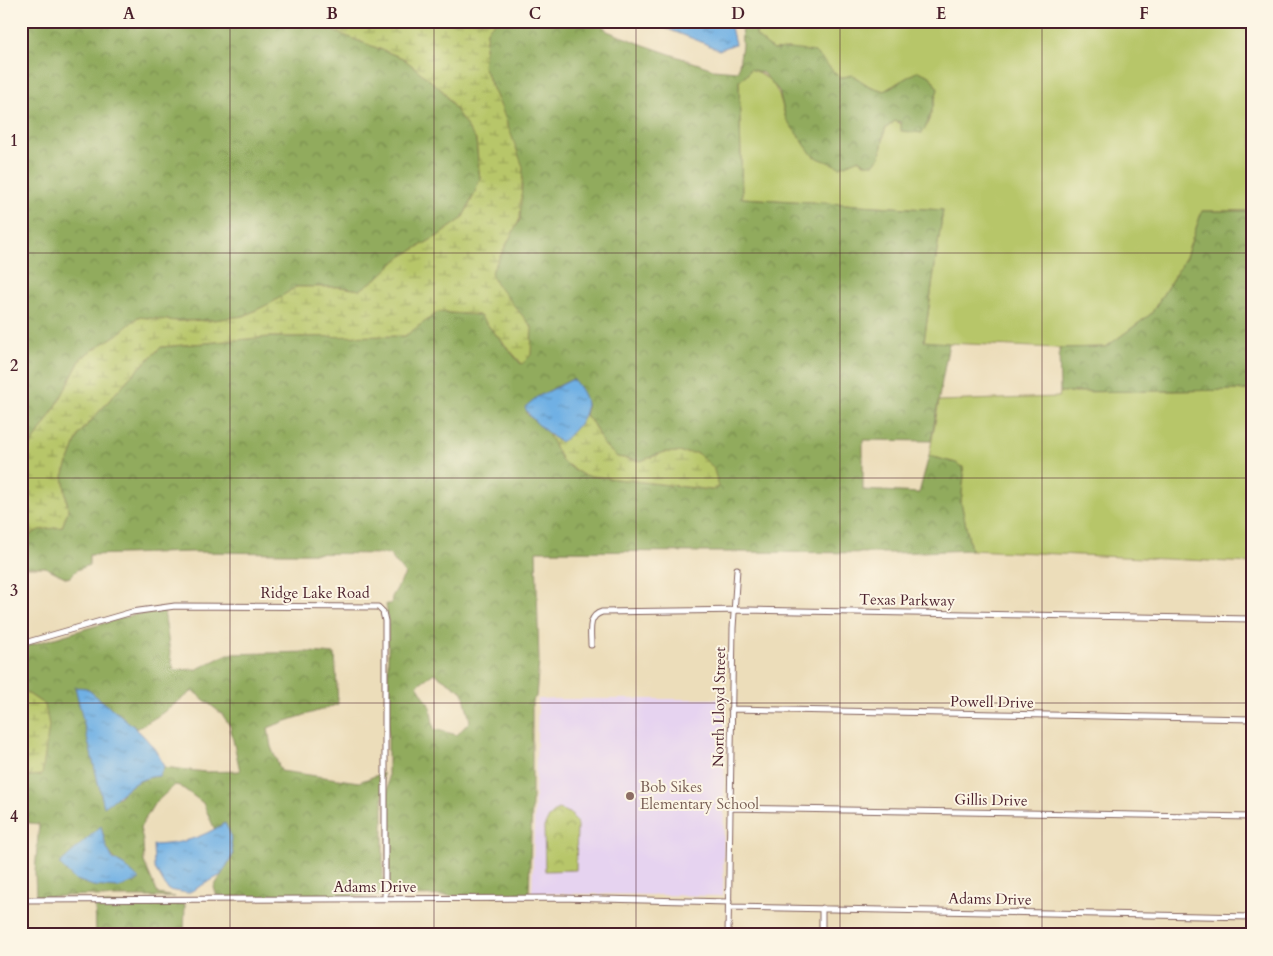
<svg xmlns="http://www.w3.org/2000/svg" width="1273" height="956" font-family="Cardo,serif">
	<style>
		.built { fill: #e6d3f0 }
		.green { fill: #b7c669; stroke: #80724a }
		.forest { fill: url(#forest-crowns); stroke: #6e6544; fill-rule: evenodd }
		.wetland { fill: url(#wetland-marsh); stroke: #80724a }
		.park { fill: url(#park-crowns); stroke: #80724a }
		.water { fill: url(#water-ripples); stroke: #5c6888 }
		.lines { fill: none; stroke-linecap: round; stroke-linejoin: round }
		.street-casing { stroke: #83625d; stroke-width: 7 }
		.street { stroke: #fff; stroke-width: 5 }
		.grid { fill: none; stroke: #4a1f2b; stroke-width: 1; stroke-opacity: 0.55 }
		.education-dot { fill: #8d6e63; stroke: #fcf5e5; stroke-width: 2 }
		.labels { text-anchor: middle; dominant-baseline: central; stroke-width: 4; stroke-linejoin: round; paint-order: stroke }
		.street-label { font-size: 15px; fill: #4a1f2b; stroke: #fcf5e5 }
		.education-label { font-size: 15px; fill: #785e54; stroke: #fcf5e5; text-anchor: start }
		.neatline { fill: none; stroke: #4a1f2b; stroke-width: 2 }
		.grid-label { font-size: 16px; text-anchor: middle; font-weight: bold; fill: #4a1f2b }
	</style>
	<defs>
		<pattern id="forest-crowns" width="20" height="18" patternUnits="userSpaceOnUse" patternTransform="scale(1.25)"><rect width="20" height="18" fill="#91ab5d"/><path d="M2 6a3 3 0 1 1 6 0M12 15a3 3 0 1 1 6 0" fill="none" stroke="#788b4d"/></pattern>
		<pattern id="wetland-marsh" width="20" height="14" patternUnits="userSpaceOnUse" patternTransform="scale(1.25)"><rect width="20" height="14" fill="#b7c669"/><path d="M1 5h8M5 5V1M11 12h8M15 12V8" fill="none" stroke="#97a057"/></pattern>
		<pattern id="park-crowns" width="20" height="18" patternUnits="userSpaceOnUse" patternTransform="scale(1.25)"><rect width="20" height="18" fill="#b7c669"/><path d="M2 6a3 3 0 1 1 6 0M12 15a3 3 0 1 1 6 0" fill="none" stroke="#97a057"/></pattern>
		<pattern id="water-ripples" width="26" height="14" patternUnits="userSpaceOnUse" patternTransform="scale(1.25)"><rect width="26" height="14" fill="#6fb0e4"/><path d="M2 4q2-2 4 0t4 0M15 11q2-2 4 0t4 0" fill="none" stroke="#5d8fb9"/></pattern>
	</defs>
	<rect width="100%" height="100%" fill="#fcf5e5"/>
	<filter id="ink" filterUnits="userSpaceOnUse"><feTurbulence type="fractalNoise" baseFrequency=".02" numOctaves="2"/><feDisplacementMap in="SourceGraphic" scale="10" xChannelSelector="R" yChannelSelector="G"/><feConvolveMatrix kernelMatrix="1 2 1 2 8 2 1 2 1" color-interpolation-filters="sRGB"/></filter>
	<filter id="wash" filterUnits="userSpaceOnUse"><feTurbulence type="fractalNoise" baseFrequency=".0096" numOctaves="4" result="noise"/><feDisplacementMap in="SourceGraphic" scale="20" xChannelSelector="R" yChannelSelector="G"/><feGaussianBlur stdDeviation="1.12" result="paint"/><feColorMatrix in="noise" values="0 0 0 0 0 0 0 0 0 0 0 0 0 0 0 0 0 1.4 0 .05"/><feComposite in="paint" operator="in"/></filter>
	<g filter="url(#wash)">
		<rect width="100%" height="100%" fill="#ecddba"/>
		<path class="built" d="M 538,699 L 725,699 L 723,896 L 532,893 Z"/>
		<path class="green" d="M 757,21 L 1252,21 L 1252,211 L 1202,211 L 1186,257 L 1151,314 L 1106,347 L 1057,348 L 924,342 L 943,210 L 742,198 L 739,81 L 747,75 L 750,69 C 777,79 779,93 786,119 L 866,164 L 880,156 L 885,129 L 895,121 L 922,133 C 931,120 933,104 938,89 L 918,71 L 884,91 L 869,86 L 852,75 L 840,78 L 827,66 L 790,49 L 773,50 L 756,36 Z
			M 1252,390 L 1252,563 L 971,550 L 961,502 L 964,475 L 956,463 L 929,456 L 939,401 L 1059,397 L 1060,392 Z"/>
		<path class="forest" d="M 21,21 L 316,21 L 328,29 L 403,58 L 443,91 L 476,140 L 480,179 L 474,195 L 462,219 L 438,236 L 399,258 L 380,276 L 360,290 L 339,287 L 296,287 L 273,302 L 244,316 L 214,320 L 176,321 L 138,317 L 118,334 L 82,357 L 58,403 L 21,461 Z
			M 496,21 L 600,21 L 607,31 L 644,45 L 713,69 L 738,71 L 742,45 L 741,21 L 757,21 L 756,36 L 773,50 L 790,49 L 815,52 L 840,78 L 852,75 L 869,86 L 884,91 L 918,71 L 930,76 L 938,89 C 933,104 931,120 922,133 L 901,131 L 901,122 L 895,121 L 885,129 L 880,156 L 874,164 L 866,164 L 859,159 L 840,167 L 813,156 L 786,119 L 779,91 L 763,73 L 750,69 L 747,75 L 739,81 L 742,198 L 943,210 L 924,341 L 949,343 L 931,441 L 863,440 L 863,490 L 919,493 L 929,456 L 956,463 L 963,467 L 964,475 L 961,502 L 971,550 L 894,553 L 536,551 L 539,661 L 536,697 L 532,701 L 532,802 L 529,893 L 531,895 L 388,896 L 388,621 L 386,604 L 391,604 L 392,597 L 405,574 L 389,554 L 191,552 L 89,555 L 89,565 L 77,570 L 70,577 L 67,578 L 45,567 L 21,567 L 21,540 L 39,529 L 62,527 L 68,510 L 63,476 L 79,434 L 130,377 L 161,347 L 269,337 L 405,336 L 438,312 L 479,315 L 521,364 L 532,327 L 495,284 L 491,273 L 520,219 L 501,107 L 483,66 L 487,30 ZM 573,379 L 587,407 L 585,414 L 593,424 L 603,444 L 617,457 L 641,461 L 665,452 L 712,490 L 583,475 L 563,462 L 548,433 L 526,413 L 537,397 ZM 434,673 L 463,692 L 470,721 L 457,735 L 434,729 L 430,706 L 417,685 Z
			M 1202,211 L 1252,211 L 1252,390 L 1060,392 L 1059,348 L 1106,347 L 1151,314 L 1186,257 Z
			M 164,611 L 171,659 L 174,670 L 197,669 L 228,654 L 310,652 L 335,654 L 338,704 C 315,713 291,718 268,728 L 271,747 L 281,771 L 359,782 L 383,773 L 383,896 L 217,897 L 214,887 L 233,855 L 225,824 L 215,830 L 203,803 L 180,786 L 175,785 L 154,804 L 140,828 L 143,841 L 144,862 L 158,894 L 175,897 L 95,897 L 95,895 L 36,897 L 35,872 L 39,824 L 21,822 L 21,777 L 42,774 L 45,705 L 21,689 L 21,648 L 132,615 ZM 75,688 L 86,688 L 136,729 L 158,716 L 193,691 L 222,714 L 230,726 L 240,771 L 205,772 L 164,767 L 159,776 C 139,777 132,784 118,798 ZM 101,827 C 106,847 106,855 125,866 L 60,864 Z
			M 95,904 L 185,904 L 184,935 L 96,935 Z"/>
		<path class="wetland" d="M 316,21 L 496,21 L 487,30 L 483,66 L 501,107 L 523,167 L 520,219 L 491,273 L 496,284 L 532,327 L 531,355 L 522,364 L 479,315 L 438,312 L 405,336 L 269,337 L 161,347 L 130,377 L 79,434 L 63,476 L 68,510 L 62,527 L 39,530 L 21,540 L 21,461 L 58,403 L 82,357 L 118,334 L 138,317 L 176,321 L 214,320 L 244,316 L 273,302 L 296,287 L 339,287 L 360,290 L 380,276 L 399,258 L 438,236 L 462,219 L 474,195 L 480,179 L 476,140 L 443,91 L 403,58 L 328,29 Z
			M 585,414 L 593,424 L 603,444 L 617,457 L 641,461 L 665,452 L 697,453 L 713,467 L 719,487 L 712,490 L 583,475 L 563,462 L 548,433 L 560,442 Z
			M 21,689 L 45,705 L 49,726 L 42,775 L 21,777 Z"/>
		<path class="park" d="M 558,809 L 570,813 L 577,823 L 576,870 L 545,871 L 544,827 L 549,817 Z"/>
		<path class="water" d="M 646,21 L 726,21 L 731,27 L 735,44 L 719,50 L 699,41 Z
			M 573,379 C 589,399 591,409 575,429 C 570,434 566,440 560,442 C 549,434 528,418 525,407 L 537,397 Z
			M 75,687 L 86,688 C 112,710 153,735 164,767 L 159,776 C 132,778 125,793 104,807 Z
			M 225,823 L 230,833 L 233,855 L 221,875 L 188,893 L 168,890 L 154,867 L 153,845 C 182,844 201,838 225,823 Z
			M 101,826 L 106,846 L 113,859 L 125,866 L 140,880 L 118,888 L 93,886 L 74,879 L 59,864 Z"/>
	</g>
	<g filter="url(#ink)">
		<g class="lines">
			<g class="street-casing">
				<path id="street" d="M 21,644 L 132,612 L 175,606 L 378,607 L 383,612 L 385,621 L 385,899
					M 591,645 C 591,633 587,616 602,612 L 748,610 L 1252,619
					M 731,709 L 1252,719
					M 731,808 L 1252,817
					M 21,900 L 559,898 L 729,902
					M 729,907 L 1252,917
					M 728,935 L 733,628 L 737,569
					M 822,935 L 822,908"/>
			</g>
			<use href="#street" class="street"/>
		</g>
	</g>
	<path class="grid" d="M 230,21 L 230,935M 434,21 L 434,935M 636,21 L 636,935M 840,21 L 840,935M 1042,21 L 1042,935M 21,253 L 1252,253M 21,478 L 1252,478M 21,703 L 1252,703"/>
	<circle class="education-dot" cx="630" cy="796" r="5"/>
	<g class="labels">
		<g class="street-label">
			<text x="315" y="593">Ridge Lake Road</text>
			<text transform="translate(907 600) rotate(1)">Texas Parkway</text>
			<text transform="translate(992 702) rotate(1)">Powell Drive</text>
			<text transform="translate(719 707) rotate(-89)">North Lloyd Street</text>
			<text transform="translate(991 800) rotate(1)">Gillis Drive</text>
			<text x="375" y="887">Adams Drive</text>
			<text transform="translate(990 899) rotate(1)">Adams Drive</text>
		</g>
		<g class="education-label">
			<text x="640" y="787">Bob Sikes<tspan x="640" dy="17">Elementary School</tspan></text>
		</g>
	</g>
	<rect width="1273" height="956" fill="none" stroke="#fcf5e5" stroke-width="55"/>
	<rect x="28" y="28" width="1218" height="900" class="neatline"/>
	<g class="grid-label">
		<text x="129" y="19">A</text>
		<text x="332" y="19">B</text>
		<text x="535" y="19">C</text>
		<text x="738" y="19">D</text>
		<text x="941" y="19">E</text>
		<text x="1144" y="19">F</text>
		<text x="14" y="146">1</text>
		<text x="14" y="371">2</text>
		<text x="14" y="596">3</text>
		<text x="14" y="822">4</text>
	</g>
</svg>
